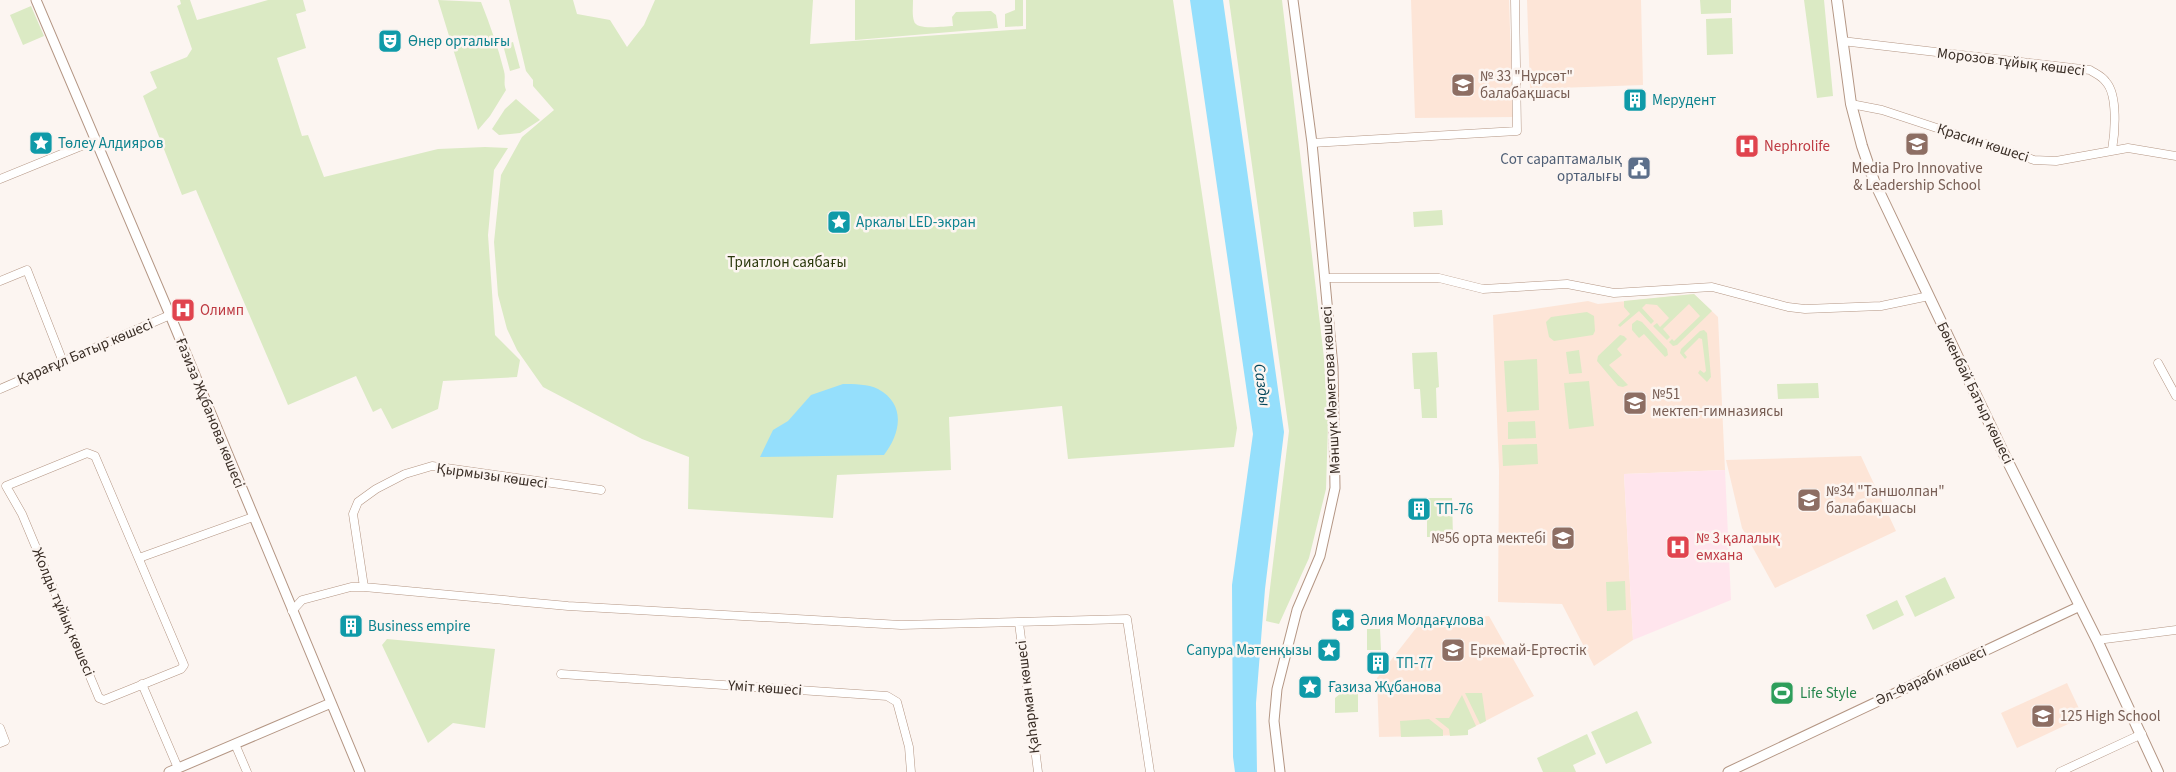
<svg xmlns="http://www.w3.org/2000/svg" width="2176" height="772" font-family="'Source Sans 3',sans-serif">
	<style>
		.built { fill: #fde5d7 }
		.medical { fill: #ffe5ed }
		.green { fill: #dbeac4 }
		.water { fill: #95dffc }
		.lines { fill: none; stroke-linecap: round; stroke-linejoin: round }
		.minor-casing { stroke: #b49684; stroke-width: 9 }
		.tertiary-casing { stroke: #b49684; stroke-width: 11 }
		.secondary-casing { stroke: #b49684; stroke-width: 12 }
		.minor { stroke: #fff; stroke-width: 8 }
		.tertiary { stroke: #fff; stroke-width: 9 }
		.secondary { stroke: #fff; stroke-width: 10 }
		.labels { text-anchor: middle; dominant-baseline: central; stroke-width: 5; stroke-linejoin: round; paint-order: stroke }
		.culture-label { font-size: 15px; fill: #0d838f; stroke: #fcf5f1; text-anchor: start }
		.street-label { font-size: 15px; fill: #3a2e26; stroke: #fcf5f1 }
		.education-label { font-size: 15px; fill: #785e54; stroke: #fcf5f1; text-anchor: start }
		.health-label { font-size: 15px; fill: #be3a42; stroke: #fcf5f1; text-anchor: start }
		.service-label { font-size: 15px; fill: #4e5e75; stroke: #fcf5f1; text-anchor: end }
		.park-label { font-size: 15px; fill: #2b390d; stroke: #fcf5f1 }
		.leisure-label { font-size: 15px; fill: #27864d; stroke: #fcf5f1; text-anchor: start }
		.water-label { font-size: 16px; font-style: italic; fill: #05475b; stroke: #fcf5f1 }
	</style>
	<rect width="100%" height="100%" fill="#fcf5f1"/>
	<path class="built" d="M 1411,0 L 1509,0 L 1513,117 L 1415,118 Z
		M 1527,0 L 1641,0 L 1643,85 L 1530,89 Z
		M 1694,294 L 1718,317 L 1725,470 L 1624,474 L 1633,640 L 1594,666 L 1562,604 L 1498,602 L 1499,471 L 1493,315 L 1588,301 L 1598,304 Z
		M 1861,456 L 1896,531 L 1775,588 L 1742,528 L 1726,460 Z
		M 1489,616 L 1534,696 L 1468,730 L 1468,735 L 1379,737 L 1377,678 L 1420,623 Z
		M 2067,683 L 2083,717 L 2017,748 L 2001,713 Z"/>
	<path class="medical" d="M 1725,470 L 1731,600 L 1633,640 L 1624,474 Z"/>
	<path class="green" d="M 180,0 L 190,0 L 197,20 L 268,0 L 303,0 L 306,11 L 296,14 L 306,48 L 277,58 L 302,136 L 308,135 L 324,177 L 438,149 L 485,147 L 508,148 L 494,170 L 488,235 L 495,335 L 520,360 L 517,377 L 443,381 L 438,409 L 392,429 L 381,408 L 373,412 L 356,376 L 288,405 L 196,190 L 182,195 L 143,96 L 157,88 L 150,72 L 187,57 L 192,49 L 177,6 L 181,4 Z
		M 438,0 L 481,2 C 490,25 498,47 504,71 C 506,78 503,83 506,90 L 490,116 L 478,130 Z
		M 509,0 L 573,0 L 577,14 L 610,20 L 627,47 L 644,25 L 655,0 L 813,0 L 810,44 L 1026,29 L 1026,0 L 1173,0 L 1237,428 L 1234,447 L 1068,459 L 1062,406 L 949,417 L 951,470 L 837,475 L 833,518 L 688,509 L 689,457 L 642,439 L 543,387 L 517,350 L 507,329 L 498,295 L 494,242 L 501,175 L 522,137 L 554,110 L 533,86 L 533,80 L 526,71 Z
		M 855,0 L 913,0 C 913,7 912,15 914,21 C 916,31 944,26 953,26 L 952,17 L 956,12 L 991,11 L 996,15 L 998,28 L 855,40 Z
		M 1015,0 L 1023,0 L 1023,26 L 1005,27 L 1005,14 L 1015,10 Z
		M 1229,0 L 1282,0 L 1324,358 L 1328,424 L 1326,489 L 1309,558 L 1279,624 L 1266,621 L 1289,431 Z
		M 1700,0 L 1731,0 L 1731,13 L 1701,14 Z
		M 1804,0 L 1824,0 L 1833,96 L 1817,98 Z
		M 31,6 L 44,36 L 23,45 L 10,15 Z
		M 1732,18 L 1733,54 L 1707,55 L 1706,19 Z
		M 513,42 L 520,68 L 510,71 L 503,45 Z
		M 516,99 L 540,120 L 520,133 L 499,135 L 492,129 L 505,109 Z
		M 1442,210 L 1443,225 L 1414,227 L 1413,212 Z
		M 1694,294 L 1712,311 L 1677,345 L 1673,346 L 1669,342 L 1672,339 L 1674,341 L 1700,316 L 1689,304 L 1663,329 L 1670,337 L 1667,340 L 1653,326 L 1657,323 L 1660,327 L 1669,318 L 1657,305 L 1646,304 L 1642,308 L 1654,321 L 1651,324 L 1639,311 L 1620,327 L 1618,325 L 1630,314 L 1624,307 L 1624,301 Z
		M 1587,312 L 1594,316 L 1595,331 L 1593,335 L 1554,341 L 1549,337 L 1546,322 L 1551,317 Z
		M 1637,320 L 1642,322 L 1667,349 L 1668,355 L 1665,357 L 1644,334 L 1639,338 L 1632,330 L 1632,324 Z
		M 1704,330 L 1707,333 L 1711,377 L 1707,382 L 1698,373 L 1700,370 L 1704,373 L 1706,371 L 1702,339 L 1699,338 L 1684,353 L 1687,357 L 1685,359 L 1680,353 L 1681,349 L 1700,331 Z
		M 1620,335 L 1624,336 L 1627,339 L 1617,349 L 1622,355 L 1609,365 L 1628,385 L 1623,387 L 1618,386 L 1597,361 L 1598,356 Z
		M 1579,350 L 1582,373 L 1569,374 L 1566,352 Z
		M 1437,352 L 1439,387 L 1436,388 L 1437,418 L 1422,418 L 1420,389 L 1414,389 L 1412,353 Z
		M 1537,359 L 1539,410 L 1507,412 L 1504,361 Z
		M 1589,381 L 1594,426 L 1569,429 L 1564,383 Z
		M 1818,383 L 1819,398 L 1778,399 L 1777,384 Z
		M 1535,421 L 1536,438 L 1508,439 L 1508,422 Z
		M 1537,444 L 1538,464 L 1503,466 L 1502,445 Z
		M 1427,498 L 1452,498 L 1453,537 L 1427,537 Z
		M 1945,577 L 1955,598 L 1915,617 L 1905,596 Z
		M 1625,581 L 1626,610 L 1607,611 L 1606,582 Z
		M 1897,600 L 1904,615 L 1873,630 L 1866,615 Z
		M 1367,629 L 1380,629 L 1381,650 L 1367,650 Z
		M 387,639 L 495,649 L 485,728 L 453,723 L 428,743 L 382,645 Z
		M 1351,685 L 1358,686 L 1358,712 L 1335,713 L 1335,698 Z
		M 1465,693 L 1482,693 L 1486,721 L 1480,724 Z
		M 1462,695 L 1476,726 L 1468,730 L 1468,735 L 1450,736 L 1449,729 L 1435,718 L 1449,718 Z
		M 1637,711 L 1652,743 L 1606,764 L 1591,732 Z
		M 1429,719 L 1443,730 L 1443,736 L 1401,737 L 1400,721 Z
		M 1587,734 L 1596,754 L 1573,765 L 1576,772 L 1543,772 L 1537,758 Z"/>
	<path class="water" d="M 1190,0 L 1223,0 L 1284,432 L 1265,589 L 1256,703 L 1257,772 L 1235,772 L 1233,757 L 1232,585 L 1253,434 Z
		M 843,384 C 854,384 868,384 878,389 C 906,404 901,433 884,455 L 760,457 L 773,430 L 788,421 L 811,395 Z"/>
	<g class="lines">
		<g class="minor-casing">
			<path id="minor" d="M 1842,41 L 2090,70 C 2096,74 2102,76 2106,82 C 2118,95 2115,133 2112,150
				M 1851,104 L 1882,110 L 2034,160 L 2056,161 L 2128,148 L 2176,156
				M 1312,143 L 1517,131 L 1515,0
				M 0,179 L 96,140
				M 1325,278 L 1439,278 L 1483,289 L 1567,284 L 1614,293 L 1712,287 L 1788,307 L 1805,309 L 1881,306 L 1929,296
				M 0,281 L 27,270 L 63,362
				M 2158,363 L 2176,396
				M 0,389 L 170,315
				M 87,453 L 95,456 L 184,665 L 181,669 L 104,700 L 99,698 L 22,514 L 6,486 Z
				M 139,558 L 253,517
				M 364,587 L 353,514 L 358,502 L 376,489 L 405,474 L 432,466 L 601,490
				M 292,611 L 302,600 L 351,587 L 364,587 L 568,606 L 901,625 L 1127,619 L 1150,772
				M 1019,623 L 1038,772
				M 2097,640 L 2176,630
				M 561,674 L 887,696 L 897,702 L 909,747 L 911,772
				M 142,684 L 178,768
				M 0,728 L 5,741 L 0,743
				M 235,744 L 247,772
				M 2060,772 L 2142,734"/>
		</g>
		<g class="tertiary-casing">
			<path id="tertiary" d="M 36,0 L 170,315 L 360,772
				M 169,772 L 331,703
				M 1280,772 L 1274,721 L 1277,689 L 1297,610 L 1320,556 L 1335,488 L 1333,367 L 1312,143 L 1293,0
				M 1728,772 L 2080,606"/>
		</g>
		<g class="secondary-casing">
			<path id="secondary" d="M 1837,0 L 1851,104 L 1862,146 L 1874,181 L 2004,454 L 2097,640 L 2158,772"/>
		</g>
		<use href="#minor" class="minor"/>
		<use href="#tertiary" class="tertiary"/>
		<use href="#secondary" class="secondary"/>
	</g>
	<defs>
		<g id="theatre-square" transform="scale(1.25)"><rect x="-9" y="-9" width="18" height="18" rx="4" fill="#0f9aa8" stroke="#fcf5f1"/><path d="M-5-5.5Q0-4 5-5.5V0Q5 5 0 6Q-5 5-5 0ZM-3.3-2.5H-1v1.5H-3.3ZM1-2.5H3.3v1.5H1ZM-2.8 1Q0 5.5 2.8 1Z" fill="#fff"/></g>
		<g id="school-square" transform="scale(1.25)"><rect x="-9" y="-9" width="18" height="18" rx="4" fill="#8d6e63" stroke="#fcf5f1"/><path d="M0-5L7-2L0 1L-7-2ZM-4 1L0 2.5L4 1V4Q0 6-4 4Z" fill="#fff"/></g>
		<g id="building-square" transform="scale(1.25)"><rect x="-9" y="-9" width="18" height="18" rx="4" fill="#0f9aa8" stroke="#fcf5f1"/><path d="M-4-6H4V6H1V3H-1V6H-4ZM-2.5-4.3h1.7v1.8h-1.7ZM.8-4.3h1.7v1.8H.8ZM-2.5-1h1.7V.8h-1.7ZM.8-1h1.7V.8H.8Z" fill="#fff"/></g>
		<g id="sight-square" transform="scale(1.25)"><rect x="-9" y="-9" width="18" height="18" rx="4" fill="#0f9aa8" stroke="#fcf5f1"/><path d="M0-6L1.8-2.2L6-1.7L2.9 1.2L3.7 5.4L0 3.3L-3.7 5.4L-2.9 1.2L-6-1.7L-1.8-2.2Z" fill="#fff"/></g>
		<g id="hospital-square" transform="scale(1.25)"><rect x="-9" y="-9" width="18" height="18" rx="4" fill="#e0444e" stroke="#fcf5f1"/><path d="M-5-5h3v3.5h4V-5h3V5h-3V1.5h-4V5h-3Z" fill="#fff"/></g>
		<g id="civic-square" transform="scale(1.25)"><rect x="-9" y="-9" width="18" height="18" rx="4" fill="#5c6f8a" stroke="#fcf5f1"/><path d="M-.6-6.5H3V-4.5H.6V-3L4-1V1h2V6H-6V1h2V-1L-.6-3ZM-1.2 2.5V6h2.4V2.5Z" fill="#fff"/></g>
		<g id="stadium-square" transform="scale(1.25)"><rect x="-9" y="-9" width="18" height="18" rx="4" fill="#2e9e5b" stroke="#fcf5f1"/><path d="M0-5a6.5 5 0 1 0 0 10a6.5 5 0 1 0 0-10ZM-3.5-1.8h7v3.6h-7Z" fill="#fff"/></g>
	</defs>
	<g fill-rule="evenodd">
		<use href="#theatre-square" x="390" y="41"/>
		<use href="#school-square" x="1463" y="85"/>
		<use href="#building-square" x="1635" y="100"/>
		<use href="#sight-square" x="41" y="143"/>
		<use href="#school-square" x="1917" y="144"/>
		<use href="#hospital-square" x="1747" y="146"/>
		<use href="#civic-square" x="1639" y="168"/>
		<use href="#sight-square" x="839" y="222"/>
		<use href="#hospital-square" x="183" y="310"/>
		<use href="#school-square" x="1635" y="403"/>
		<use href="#school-square" x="1809" y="500"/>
		<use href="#building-square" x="1419" y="509"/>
		<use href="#school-square" x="1563" y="538"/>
		<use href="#hospital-square" x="1678" y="547"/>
		<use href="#sight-square" x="1343" y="620"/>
		<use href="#building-square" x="351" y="626"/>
		<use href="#sight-square" x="1329" y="650"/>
		<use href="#school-square" x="1453" y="650"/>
		<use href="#building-square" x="1378" y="663"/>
		<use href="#sight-square" x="1310" y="687"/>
		<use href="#stadium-square" x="1782" y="693"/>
		<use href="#school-square" x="2043" y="716"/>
	</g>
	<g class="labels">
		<g class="culture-label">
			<text x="408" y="41">Өнер орталығы</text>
			<text x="1652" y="100">Мерудент</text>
			<text x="58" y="143">Төлеу Алдияров</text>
			<text x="856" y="222">Аркалы LED-экран</text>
			<text x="1436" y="509">ТП-76</text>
			<text x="1360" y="620">Әлия Молдағұлова</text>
			<text x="368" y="626">Business empire</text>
			<text x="1312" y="650" text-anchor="end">Сапура Мәтенқызы</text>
			<text x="1396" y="663">ТП-77</text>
			<text x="1328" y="687">Ғазиза Жұбанова</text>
		</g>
		<g class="street-label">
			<text transform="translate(2011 62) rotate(7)">Морозов тұйық көшесі</text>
			<text transform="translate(1983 143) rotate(18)">Красин көшесі</text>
			<text transform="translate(85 352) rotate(-23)">Қарағұл Батыр көшесі</text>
			<text transform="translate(1331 390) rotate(-93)">Мәншүк Мәметова көшесі</text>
			<text transform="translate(1975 393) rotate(64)">Бөкенбай Батыр көшесі</text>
			<text transform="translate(210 413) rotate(68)">Ғазиза Жұбанова көшесі</text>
			<text transform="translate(492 476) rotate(8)">Қырмызы көшесі</text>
			<text transform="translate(63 612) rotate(67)">Жолды тұйық көшесі</text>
			<text transform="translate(1931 676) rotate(-25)">Әл-Фараби көшесі</text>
			<text transform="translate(765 688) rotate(4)">Үміт көшесі</text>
			<text transform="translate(1028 697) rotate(-97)">Қаһарман көшесі</text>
		</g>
		<g class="education-label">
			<text x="1480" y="76">№ 33 "Нұрсәт"<tspan x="1480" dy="17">балабақшасы</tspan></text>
			<text x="1917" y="168" text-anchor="middle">Media Pro Innovative<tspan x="1917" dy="17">&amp; Leadership School</tspan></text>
			<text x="1652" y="394">№51<tspan x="1652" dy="17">мектеп-гимназиясы</tspan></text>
			<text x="1826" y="491">№34 "Таншолпан"<tspan x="1826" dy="17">балабақшасы</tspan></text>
			<text x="1546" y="538" text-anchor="end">№56 орта мектебі</text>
			<text x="1470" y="650">Еркемай-Ертөстік</text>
			<text x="2060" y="716">125 High School</text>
		</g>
		<g class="health-label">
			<text x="1764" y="146">Nephrolife</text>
			<text x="200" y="310">Олимп</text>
			<text x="1696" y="538">№ 3 қалалық<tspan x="1696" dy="17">емхана</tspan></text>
		</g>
		<g class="service-label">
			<text x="1622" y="159">Сот сараптамалық<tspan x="1622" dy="17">орталығы</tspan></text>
		</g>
		<g class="park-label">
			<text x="787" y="262">Триатлон саябағы</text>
		</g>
		<g class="leisure-label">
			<text x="1800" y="693">Life Style</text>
		</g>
		<g class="water-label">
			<text transform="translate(1262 385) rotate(82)">Сазды</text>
		</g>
	</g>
</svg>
